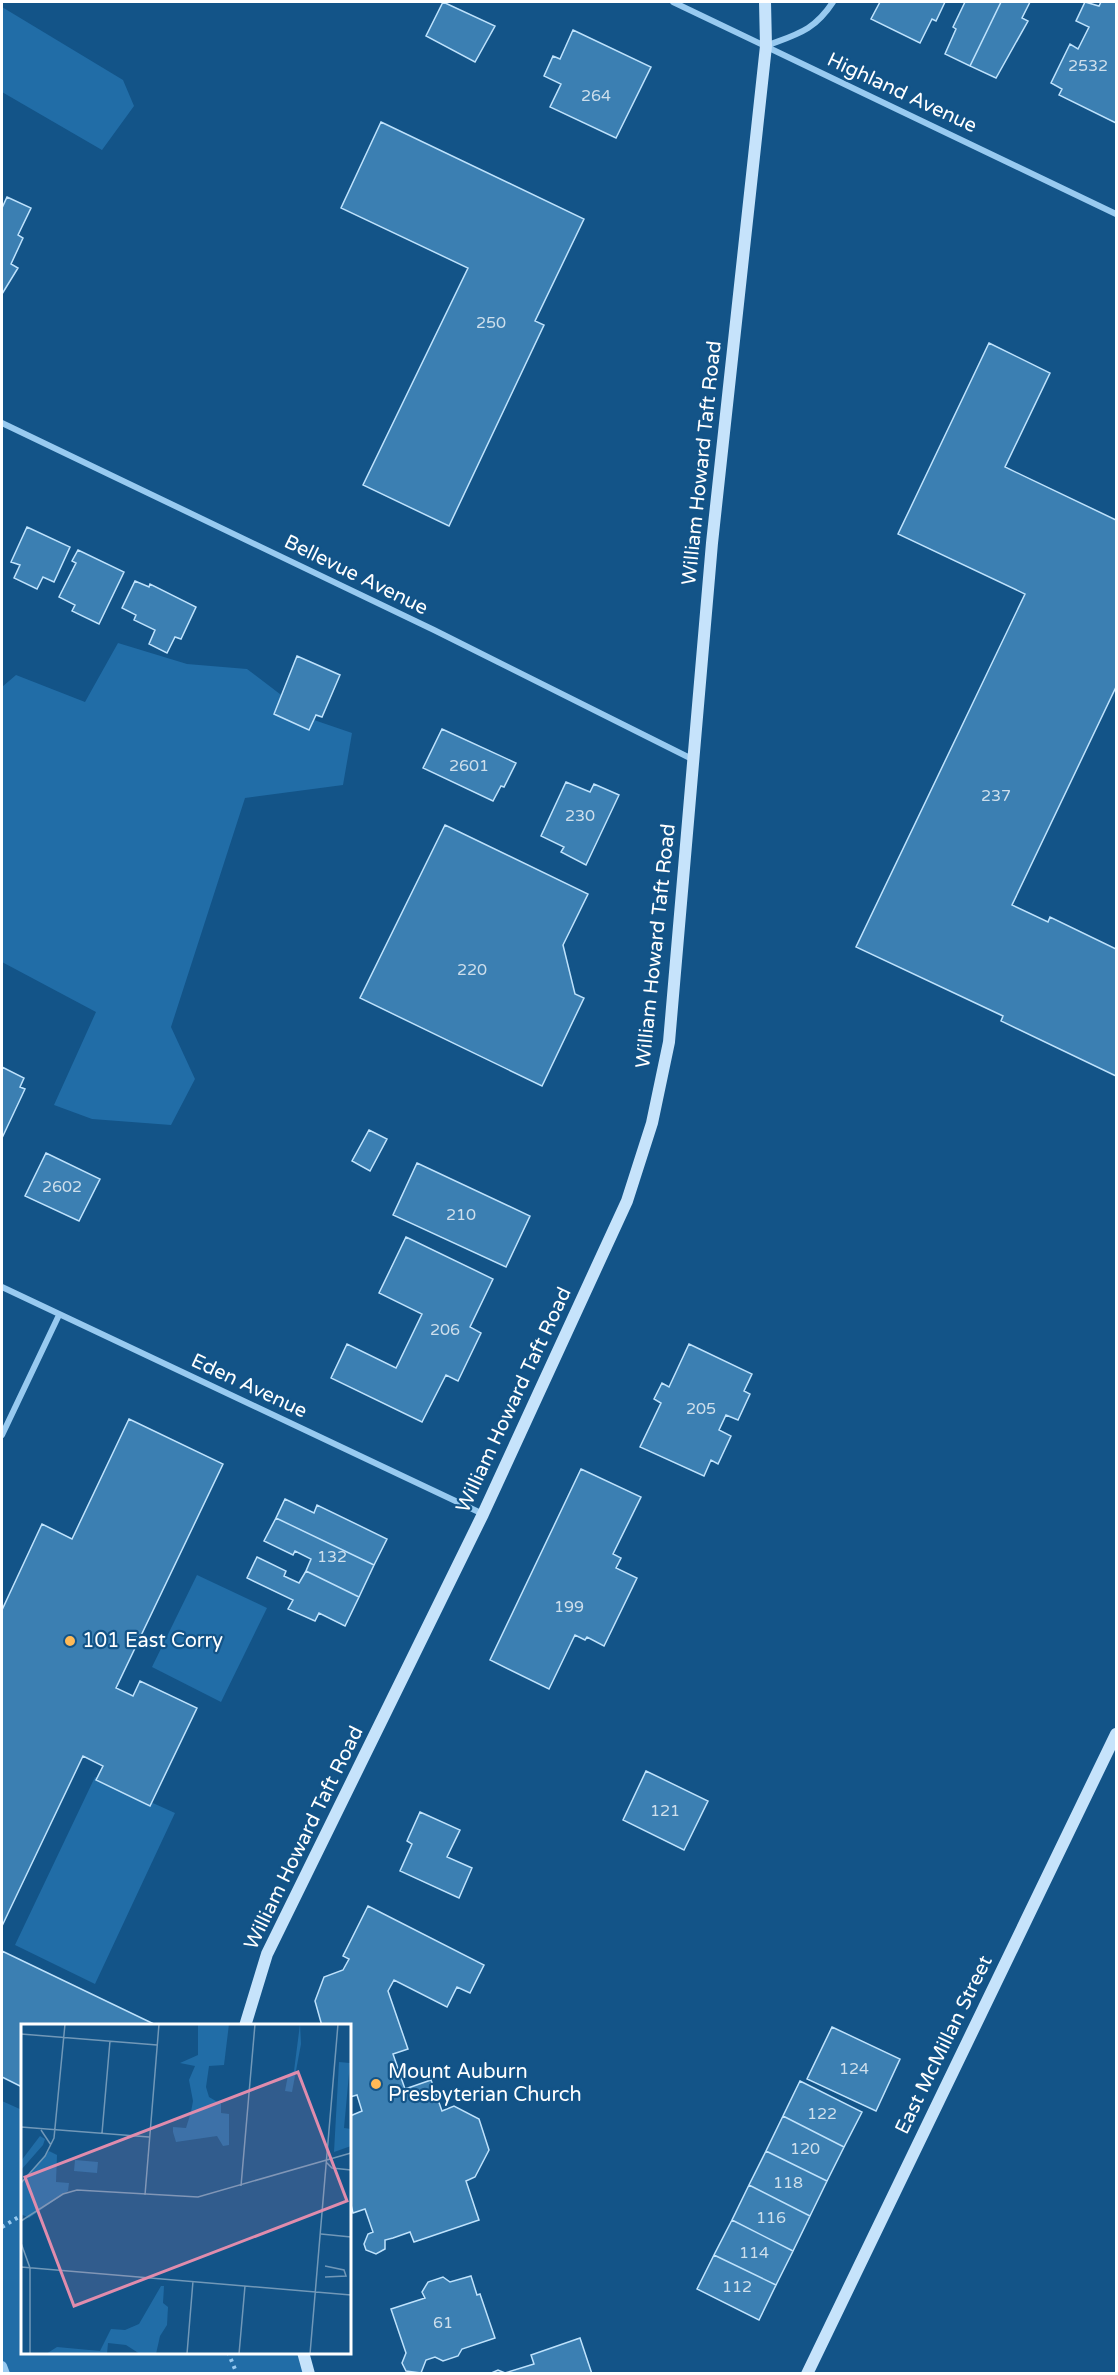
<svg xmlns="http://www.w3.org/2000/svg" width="1118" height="2375" font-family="'Varela Round',sans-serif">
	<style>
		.green { fill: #216da7 }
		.building { fill: #3b7fb2; stroke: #bee2fc; stroke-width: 1.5 }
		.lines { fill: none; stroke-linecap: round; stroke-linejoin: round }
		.path { stroke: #98caf0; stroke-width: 4; stroke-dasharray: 3 4.5; stroke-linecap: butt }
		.minor { stroke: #98caf0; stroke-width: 6 }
		.tertiary { stroke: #98caf0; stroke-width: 10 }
		.secondary { stroke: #c6e3fb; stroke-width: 12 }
		.poi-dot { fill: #ffba57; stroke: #135488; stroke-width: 2 }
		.labels { text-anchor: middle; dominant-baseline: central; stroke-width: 4.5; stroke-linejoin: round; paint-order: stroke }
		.number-label { font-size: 16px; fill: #cedfec }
		.street-label { font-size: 20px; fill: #fff; stroke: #135488 }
		.poi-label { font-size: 20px; fill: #fff; stroke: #135488; text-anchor: start }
		.inset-road { fill: none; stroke: #7198b8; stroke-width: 1.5 }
		.view { fill: #e08cad; fill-opacity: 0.15; stroke: #e08cad; stroke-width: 3 }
		.inset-edge { fill: none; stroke: #fff; stroke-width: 3 }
	</style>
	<rect width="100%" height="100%" fill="#135488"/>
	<path class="green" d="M 2,7 L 123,80 L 134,106 L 102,150 L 2,92 Z
		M 118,643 L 187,664 L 247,669 L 314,720 L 352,733 L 343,785 L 245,798 L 171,1027 L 195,1079 L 171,1125 L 92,1119 L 54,1105 L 96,1012 L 2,962 L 2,687 L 16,675 L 85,702 Z
		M 197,1575 L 267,1608 L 221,1702 L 152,1667 Z
		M 95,1777 L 175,1813 L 95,1984 L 15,1945 Z
		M 2,2101 L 22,2110 L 22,2352 L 303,2353 L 309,2373 L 5,2374 L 2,2366 Z"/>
	<path class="building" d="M 443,2 L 495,26 L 475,62 L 426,36 Z
		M 880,2 L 945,2 L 936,21 L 932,19 L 920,43 L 871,19 Z
		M 965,2 L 1001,2 L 970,66 L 945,54 L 956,29 L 953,27 Z
		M 1001,2 L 1030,2 L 1022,18 L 1028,21 L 996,78 L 970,66 Z
		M 1085,2 L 1099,6 L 1101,2 L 1116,2 L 1116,123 L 1059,95 L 1062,89 L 1051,83 L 1070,44 L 1078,49 L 1089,27 L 1076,21 Z
		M 573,30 L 651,67 L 616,138 L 550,107 L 561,84 L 544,76 L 553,56 L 560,59 Z
		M 381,122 L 584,219 L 535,321 L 544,325 L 449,526 L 363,485 L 468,268 L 341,208 Z
		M 7,197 L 31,208 L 18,235 L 23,238 L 11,264 L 18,268 L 2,294 L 2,208 Z
		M 989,343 L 1050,373 L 1005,467 L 1116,520 L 1116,687 L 1012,905 L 1048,922 L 1050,917 L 1116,949 L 1116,1076 L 1001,1021 L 1003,1016 L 856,947 L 1025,594 L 898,534 Z
		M 27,527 L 70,547 L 54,582 L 43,577 L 37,589 L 14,578 L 20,565 L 11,562 Z
		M 78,550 L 124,572 L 99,624 L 72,611 L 75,605 L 59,597 L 76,563 L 72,561 Z
		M 135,581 L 149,587 L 150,584 L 196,607 L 181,639 L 175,637 L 167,653 L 149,644 L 155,630 L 134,620 L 136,615 L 122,608 Z
		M 297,656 L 340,675 L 322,717 L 316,715 L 309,730 L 274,714 Z
		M 442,729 L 516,763 L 504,787 L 501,786 L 493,801 L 423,768 Z
		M 566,782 L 590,792 L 594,784 L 619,795 L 586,865 L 561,852 L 564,847 L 541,836 Z
		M 445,825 L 588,894 L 563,945 L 575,994 L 584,998 L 542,1086 L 360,998 Z
		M 2,1067 L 24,1078 L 20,1087 L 25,1089 L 2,1138 Z
		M 369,1130 L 387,1139 L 370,1171 L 352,1161 Z
		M 46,1153 L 100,1179 L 79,1221 L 25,1196 Z
		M 417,1163 L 530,1216 L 506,1267 L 393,1215 Z
		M 406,1237 L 493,1279 L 470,1327 L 481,1333 L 458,1381 L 446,1375 L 422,1422 L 331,1378 L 347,1344 L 396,1368 L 422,1314 L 379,1293 Z
		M 689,1344 L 752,1374 L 744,1391 L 750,1394 L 738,1420 L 726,1415 L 719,1430 L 731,1436 L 718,1464 L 711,1460 L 704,1476 L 640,1447 L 661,1403 L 654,1399 L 662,1383 L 669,1387 Z
		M 129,1419 L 223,1464 L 116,1688 L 133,1696 L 140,1681 L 197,1708 L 150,1806 L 96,1780 L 103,1766 L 83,1756 L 2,1926 L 2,1610 L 42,1524 L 72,1539 Z
		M 581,1469 L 641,1497 L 613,1554 L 621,1558 L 616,1568 L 637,1578 L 604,1646 L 587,1637 L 585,1640 L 575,1635 L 549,1689 L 490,1660 Z
		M 285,1499 L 314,1513 L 317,1505 L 387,1539 L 374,1565 L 276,1518 Z
		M 276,1518 L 374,1565 L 359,1597 L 306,1571 L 311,1559 L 295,1551 L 293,1555 L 264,1541 Z
		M 257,1557 L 286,1571 L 284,1576 L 299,1583 L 306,1571 L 359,1597 L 345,1626 L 319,1613 L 315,1621 L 288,1609 L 293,1600 L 247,1578 Z
		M 646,1771 L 708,1801 L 684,1850 L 623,1820 Z
		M 420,1812 L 460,1830 L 447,1857 L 472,1868 L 459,1898 L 400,1871 L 412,1844 L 407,1841 Z
		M 368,1906 L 484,1965 L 470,1993 L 457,1987 L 447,2007 L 394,1980 L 388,1991 L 408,2049 L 393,2054 L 405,2089 L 431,2080 L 442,2111 L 454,2106 L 479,2119 L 489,2150 L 475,2177 L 466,2181 L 479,2220 L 414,2242 L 410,2232 L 393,2238 L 385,2240 L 385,2249 L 376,2254 L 366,2250 L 364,2244 L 368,2234 L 373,2232 L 365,2209 L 353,2213 L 350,2201 L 350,2116 L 362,2111 L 357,2095 L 350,2097 L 350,2026 L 322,2026 L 315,2001 L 324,1977 L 343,1970 L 349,1959 L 343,1956 Z
		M 2,1951 L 156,2025 L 156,2026 L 22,2026 L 22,2087 L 2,2077 Z
		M 832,2027 L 900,2059 L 876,2111 L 807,2079 Z
		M 800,2081 L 862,2112 L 844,2147 L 783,2116 Z
		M 783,2116 L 844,2147 L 827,2181 L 766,2151 Z
		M 766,2151 L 827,2181 L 810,2216 L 749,2185 Z
		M 749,2185 L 810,2216 L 793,2251 L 732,2220 Z
		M 732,2220 L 793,2251 L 776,2285 L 714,2255 Z
		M 714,2255 L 776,2285 L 759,2320 L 697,2289 Z
		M 471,2276 L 477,2295 L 480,2294 L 495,2338 L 462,2349 L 458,2356 L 443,2361 L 435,2357 L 426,2360 L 421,2373 L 406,2371 L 402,2363 L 406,2353 L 391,2309 L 425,2298 L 422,2292 L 428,2282 L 443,2277 L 450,2282 Z
		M 580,2338 L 592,2374 L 489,2374 L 498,2370 L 505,2373 L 534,2364 L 531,2355 Z"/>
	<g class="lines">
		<path class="path" d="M 2,2227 L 22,2215
			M 228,2352 L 237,2374"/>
		<path class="minor" d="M 673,2 L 1116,214
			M 766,46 C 797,34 814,31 833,2
			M 2,423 L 434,630 L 694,760
			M 2,1287 L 483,1514
			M 2,1435 L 59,1315"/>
		<path class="tertiary" d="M 2,2366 L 5,2374"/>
		<path class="secondary" d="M 245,2026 L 267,1954 L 483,1514 L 627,1201 L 652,1123 L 669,1042 L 712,543 L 766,46 L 765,2
			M 303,2352 L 309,2374
			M 807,2374 L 1116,1734"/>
	</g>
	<g class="poi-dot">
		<circle cx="70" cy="1641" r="6"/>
		<circle cx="376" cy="2084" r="6"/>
	</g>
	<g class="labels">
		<g class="number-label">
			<text x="1088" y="66">2532</text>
			<text x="596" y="96">264</text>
			<text x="491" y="323">250</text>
			<text x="469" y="766">2601</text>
			<text x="996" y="796">237</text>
			<text x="580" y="816">230</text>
			<text x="472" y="970">220</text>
			<text x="62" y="1187">2602</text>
			<text x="461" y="1215">210</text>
			<text x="445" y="1330">206</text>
			<text x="701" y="1409">205</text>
			<text x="332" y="1557">132</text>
			<text x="569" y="1607">199</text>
			<text x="665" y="1811">121</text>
			<text x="854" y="2069">124</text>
			<text x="822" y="2114">122</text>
			<text x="805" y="2149">120</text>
			<text x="788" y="2183">118</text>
			<text x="771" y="2218">116</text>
			<text x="754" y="2253">114</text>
			<text x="737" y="2287">112</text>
			<text x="443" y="2323">61</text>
		</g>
		<g class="street-label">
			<text transform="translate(902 93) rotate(25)">Highland Avenue</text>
			<text transform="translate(702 463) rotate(-84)">William Howard Taft Road</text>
			<text transform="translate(356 575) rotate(26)">Bellevue Avenue</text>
			<text transform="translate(656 946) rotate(-84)">William Howard Taft Road</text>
			<text transform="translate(249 1386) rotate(25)">Eden Avenue</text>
			<text transform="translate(514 1400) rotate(-65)">William Howard Taft Road</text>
			<text transform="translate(304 1838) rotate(-64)">William Howard Taft Road</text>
			<text transform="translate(944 2045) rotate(-64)">East McMillan Street</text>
		</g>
		<g class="poi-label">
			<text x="82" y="1641">101 East Corry</text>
			<text x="388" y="2072">Mount Auburn<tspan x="388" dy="23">Presbyterian Church</tspan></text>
		</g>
	</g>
	<g transform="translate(21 2024)">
		<rect width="330" height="330" fill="#135488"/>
		<path d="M 177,0 L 208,0 L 203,41 L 188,42 L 185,63 L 188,73 L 200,80 L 200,89 L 208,90 L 208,121 L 202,122 L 196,112 L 155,118 L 152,108 L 152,103 L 165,104 L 170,88 L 172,77 L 168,56 L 174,42 L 159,39 L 177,31 ZM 279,0 L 280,20 L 271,68 L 264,67 L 267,51 L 273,47 ZM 318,38 L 329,39 L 323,104 L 330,105 L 330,122 L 313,128 ZM 19,112 L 24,115 L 22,121 L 0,146 L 0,137 ZM 28,127 L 36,131 L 35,158 L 48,159 L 47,167 L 8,194 L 0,190 L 0,159 ZM 54,136 L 77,138 L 76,149 L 53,147 ZM 140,262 L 143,262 L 142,279 L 147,283 L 146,301 L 139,312 L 135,330 L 119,330 L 105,321 L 87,319 L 86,330 L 25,330 L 36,323 L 79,327 L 90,305 L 104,306 L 118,300 Z" fill="#216da7"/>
		<path class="inset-road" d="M 0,10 L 136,21M 0,103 L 128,113M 20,106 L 30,121M 81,109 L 89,17M 305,138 L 311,144 L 330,146M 0,159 L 24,132 L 33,114 L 44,0M 220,162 L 234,0M 124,171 L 138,0M 0,197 L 42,170 L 56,166 L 177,173 L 330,129M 300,210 L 330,213M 0,219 L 9,244 L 9,330M 0,243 L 330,271M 304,253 L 325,252 L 323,246 L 304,242M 166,330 L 172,257M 218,330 L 224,262M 289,330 L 317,0"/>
		<path class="view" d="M 277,48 L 326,177 L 53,282 L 4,153 Z"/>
		<rect width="330" height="330" class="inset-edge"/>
	</g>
	<rect width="1118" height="2375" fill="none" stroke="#ffffff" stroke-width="6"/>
</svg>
